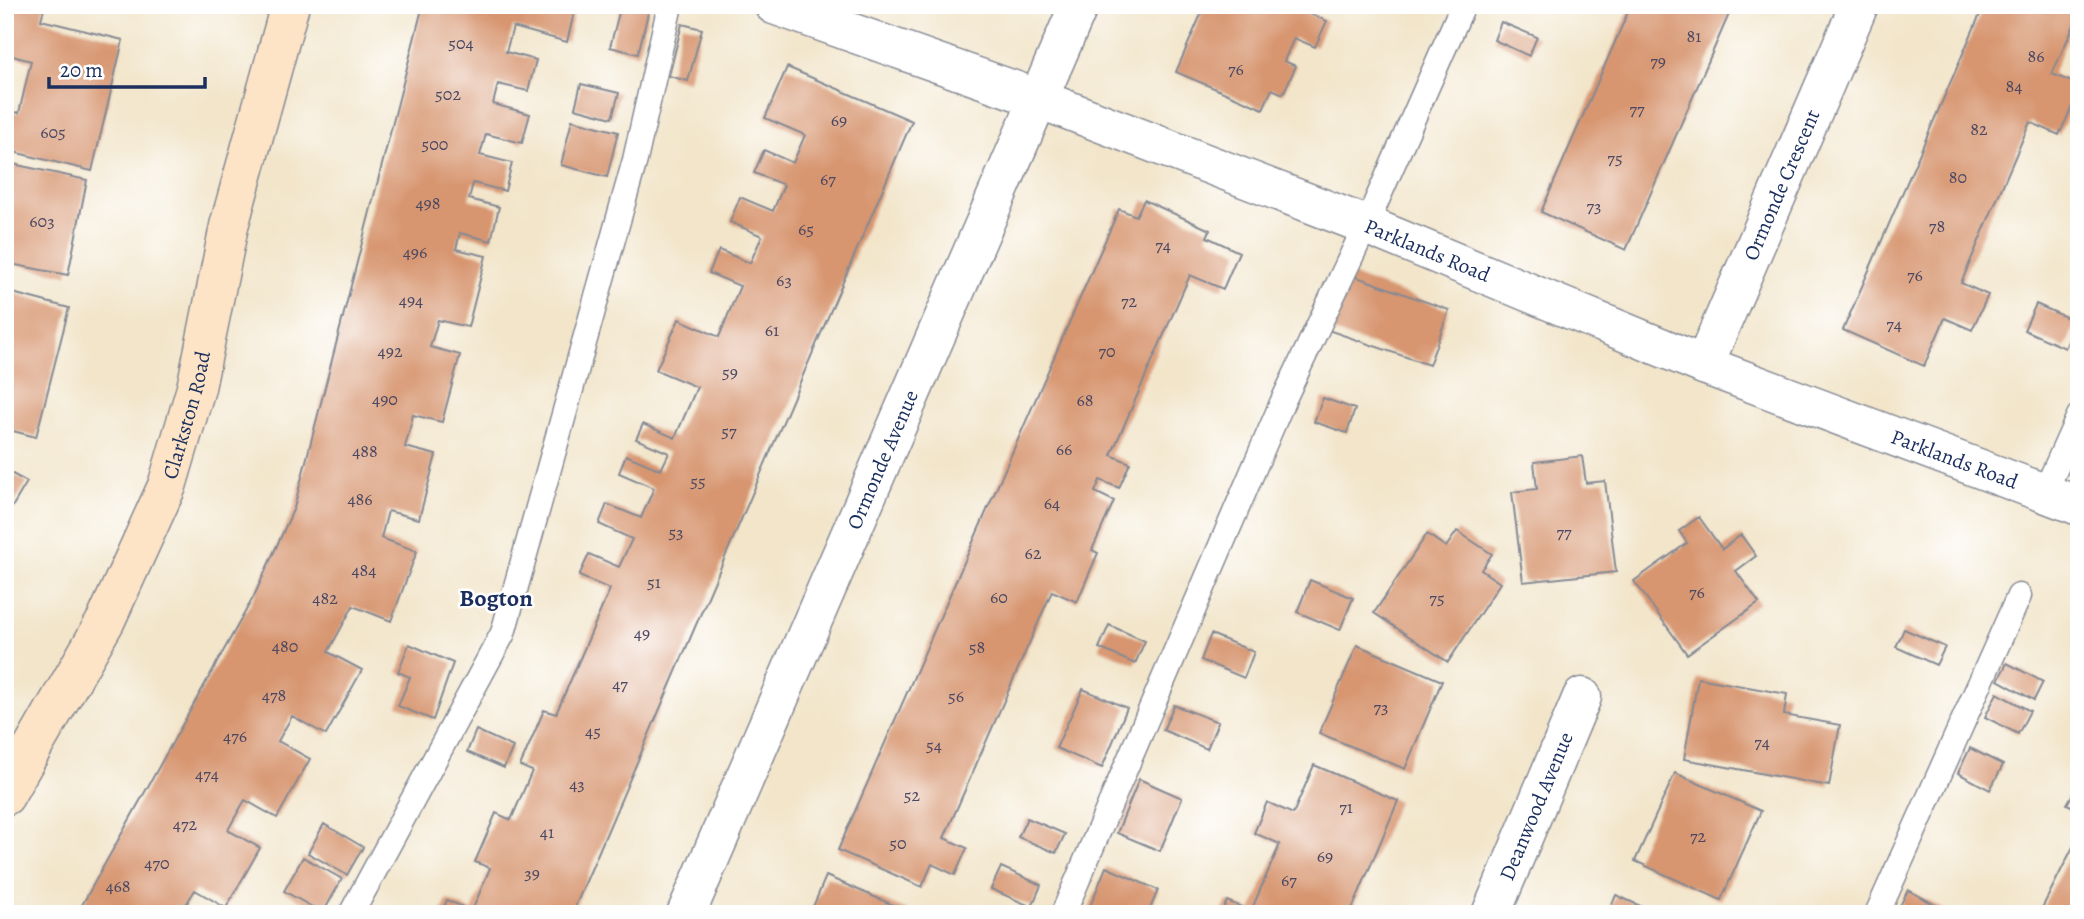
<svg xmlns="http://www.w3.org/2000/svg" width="2084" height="919" font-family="Alegreya,serif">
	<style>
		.building { fill: #d79570 }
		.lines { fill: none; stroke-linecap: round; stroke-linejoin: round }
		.lane-casing { stroke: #868a94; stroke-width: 27 }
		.street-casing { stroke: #868a94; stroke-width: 41 }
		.secondary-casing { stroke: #868a94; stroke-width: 41 }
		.lane { stroke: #fff; stroke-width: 24 }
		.street { stroke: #fff; stroke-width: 38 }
		.secondary { stroke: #fee4c6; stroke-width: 38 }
		.labels { text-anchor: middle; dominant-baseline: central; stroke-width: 5; stroke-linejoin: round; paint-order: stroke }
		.number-label { font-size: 18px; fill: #4a4862 }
		.street-label { font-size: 21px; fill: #1b2f5e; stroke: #fff }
		.quarter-label { font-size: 24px; font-weight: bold; fill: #1b2f5e; stroke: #fff }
	</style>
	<rect width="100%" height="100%" fill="#fff"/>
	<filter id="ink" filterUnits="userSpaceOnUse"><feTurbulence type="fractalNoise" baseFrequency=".0143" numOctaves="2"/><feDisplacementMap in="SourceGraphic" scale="14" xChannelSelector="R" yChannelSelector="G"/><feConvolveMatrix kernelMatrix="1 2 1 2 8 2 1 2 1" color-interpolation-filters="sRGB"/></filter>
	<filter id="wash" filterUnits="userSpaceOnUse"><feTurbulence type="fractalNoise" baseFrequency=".00686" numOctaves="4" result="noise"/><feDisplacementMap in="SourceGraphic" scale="28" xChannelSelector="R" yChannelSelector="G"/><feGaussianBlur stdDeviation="1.57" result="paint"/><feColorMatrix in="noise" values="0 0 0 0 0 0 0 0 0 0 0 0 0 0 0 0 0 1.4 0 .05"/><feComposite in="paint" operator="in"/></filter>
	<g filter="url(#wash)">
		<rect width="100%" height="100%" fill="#f2e5ca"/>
		<g id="blocks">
			<path class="building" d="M 5,5 L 45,5 L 41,20 L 123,40 L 92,171 L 5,150 L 5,110 L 19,113 L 31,61 L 5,54 Z
				M 423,5 L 576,5 L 567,42 L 513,27 L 506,52 L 536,60 L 528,91 L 498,84 L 493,104 L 530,114 L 522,143 L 486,134 L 480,155 L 512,163 L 505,191 L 473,183 L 469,199 L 499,207 L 491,241 L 460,233 L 456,249 L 486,256 L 468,327 L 438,320 L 430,347 L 460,355 L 442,422 L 413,415 L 409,432 L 405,447 L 436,455 L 419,519 L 388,511 L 381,538 L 417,551 L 391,621 L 353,606 L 328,652 L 362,670 L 326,735 L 292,716 L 278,741 L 310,759 L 277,818 L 245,800 L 234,819 L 228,830 L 260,848 L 226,908 L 195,890 L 184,908 L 194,914 L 77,914 L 254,596 L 294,508 Z
				M 621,5 L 650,5 L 638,54 L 610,47 Z
				M 1205,5 L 1308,5 L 1305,12 L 1327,21 L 1315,47 L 1294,38 L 1284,61 L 1296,66 L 1283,94 L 1272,89 L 1263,109 L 1176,72 Z
				M 1631,5 L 1733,5 L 1626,250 L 1541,212 Z
				M 1984,5 L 2079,5 L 2079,27 L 2074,25 L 2052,74 L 2079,85 L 2079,92 L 2059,135 L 2030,122 L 1961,283 L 1988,295 L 1972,330 L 1945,318 L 1924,366 L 1843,330 Z
				M 1501,22 L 1537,37 L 1529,56 L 1494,40 Z
				M 682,24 L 702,29 L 688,81 L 669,76 Z
				M 787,67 L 912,121 L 572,914 L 441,914 L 447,900 L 472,911 L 490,868 L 475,862 L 496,813 L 511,820 L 532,771 L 520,766 L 544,710 L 556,714 L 610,589 L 579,576 L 589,554 L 619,567 L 632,539 L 599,524 L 607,504 L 641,518 L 654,488 L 619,473 L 626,455 L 661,470 L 669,453 L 636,439 L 643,424 L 675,438 L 697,387 L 656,370 L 679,319 L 719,337 L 740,286 L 709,273 L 719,250 L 750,263 L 762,236 L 730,222 L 740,197 L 773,211 L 784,185 L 754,173 L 764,150 L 793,163 L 805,135 L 765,118 Z
				M 581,84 L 619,93 L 612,118 L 575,108 Z
				M 572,120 L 618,132 L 607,177 L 561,165 Z
				M 8,163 L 87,180 L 68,275 L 5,263 Z
				M 1144,200 L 1210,230 L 1207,237 L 1239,252 L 1223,289 L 1190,275 L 1111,455 L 1130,463 L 1119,488 L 1100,480 L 1095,492 L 1114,501 L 1092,550 L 1098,553 L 1077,602 L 1052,591 L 944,838 L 967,848 L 955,875 L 932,864 L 922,887 L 838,850 L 1119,209 L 1136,216 Z
				M 1346,273 L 1449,310 L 1429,365 L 1325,329 Z
				M 5,291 L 69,308 L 36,437 L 5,429 Z
				M 2036,304 L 2077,322 L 2065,348 L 2024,330 Z
				M 1323,398 L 1355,409 L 1347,433 L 1314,422 Z
				M 1582,456 L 1586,483 L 1605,481 L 1616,572 L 1523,582 L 1512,492 L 1537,489 L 1534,462 Z
				M 5,470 L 27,482 L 5,519 Z
				M 1699,517 L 1722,549 L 1741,535 L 1756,556 L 1736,571 L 1759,603 L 1687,654 L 1634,581 L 1687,543 L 1679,531 Z
				M 1457,531 L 1492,554 L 1481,570 L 1500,583 L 1448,662 L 1374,613 L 1427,534 L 1446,547 Z
				M 1310,580 L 1353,598 L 1340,630 L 1297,612 Z
				M 1109,625 L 1145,641 L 1135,664 L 1099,648 Z
				M 1904,629 L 1945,647 L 1936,665 L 1896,647 Z
				M 1211,634 L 1254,652 L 1244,678 L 1201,660 Z
				M 409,644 L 453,663 L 433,720 L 398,706 L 410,677 L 398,672 Z
				M 1357,645 L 1442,681 L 1405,769 L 1319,733 Z
				M 2007,663 L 2043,682 L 2034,700 L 1998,680 Z
				M 1698,678 L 1787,694 L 1784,715 L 1840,725 L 1829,786 L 1684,759 Z
				M 1083,689 L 1127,708 L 1102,768 L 1056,748 Z
				M 1997,693 L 2030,711 L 2018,734 L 1985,717 Z
				M 1174,705 L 1218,722 L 1207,749 L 1163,730 Z
				M 476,730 L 513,747 L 504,768 L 467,752 Z
				M 1970,748 L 2003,765 L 1990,790 L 1958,773 Z
				M 1314,765 L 1398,801 L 1350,914 L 1221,914 L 1227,901 L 1251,911 L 1280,844 L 1254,833 L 1267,802 L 1293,814 Z
				M 1675,773 L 1761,811 L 1721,900 L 1635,861 Z
				M 1139,779 L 1182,798 L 1160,851 L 1117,833 Z
				M 2079,783 L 2079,810 L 2067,804 Z
				M 1027,818 L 1065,834 L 1056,853 L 1018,837 Z
				M 324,824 L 363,847 L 347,875 L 308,853 Z
				M 2079,837 L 2079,914 L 2039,914 L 2074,845 Z
				M 303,857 L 342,879 L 323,913 L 284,891 Z
				M 1001,867 L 1041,885 L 1032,907 L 991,889 Z
				M 1106,867 L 1158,890 L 1148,914 L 1087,914 Z
				M 826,876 L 914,914 L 810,914 Z
				M 1908,890 L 1952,914 L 1896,914 Z
				M 1616,895 L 1658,914 L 1608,914 Z"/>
		</g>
	</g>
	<g filter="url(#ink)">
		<use href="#blocks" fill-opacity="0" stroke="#868a94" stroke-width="2"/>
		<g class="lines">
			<g class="lane-casing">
				<path id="lane" d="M 2045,492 L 2079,416
					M 351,914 L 503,633 L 635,160 L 670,5
					M 1063,914 L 1282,403 L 1366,225 L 1463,5
					M 1877,914 L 2019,596"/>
			</g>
			<g class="street-casing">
				<g id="street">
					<path id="s1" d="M 774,5 L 1039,99 L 1366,225 L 1704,365 L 2079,506"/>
					<path id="s2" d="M 1704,365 L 1859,5"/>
					<path id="s3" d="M 686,914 L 1079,5"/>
					<path id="s4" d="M 1491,914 L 1582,697"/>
				</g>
			</g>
			<g class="secondary-casing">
				<g id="secondary">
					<path id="s5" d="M 5,796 L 106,620 L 167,486 L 196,388 L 229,226 L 290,5"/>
				</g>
			</g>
			<use href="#lane" class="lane"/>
			<use href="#street" class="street"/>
			<use href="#secondary" class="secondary"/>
		</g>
	</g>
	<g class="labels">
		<g class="number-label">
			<text x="1694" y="36">81</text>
			<text x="461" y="43">504</text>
			<text x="2036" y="56">86</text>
			<text x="1658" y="61">79</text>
			<text x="1236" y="69">76</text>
			<text x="2014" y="86">84</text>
			<text x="448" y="94">502</text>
			<text x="1637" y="109">77</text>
			<text x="839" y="120">69</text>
			<text x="1979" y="129">82</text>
			<text x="53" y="132">605</text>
			<text x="435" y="144">500</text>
			<text x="1615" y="158">75</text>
			<text x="1958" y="177">80</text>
			<text x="828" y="179">67</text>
			<text x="428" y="203">498</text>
			<text x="1594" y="206">73</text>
			<text x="42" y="221">603</text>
			<text x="1937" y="226">78</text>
			<text x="806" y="229">65</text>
			<text x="1163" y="245">74</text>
			<text x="415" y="252">496</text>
			<text x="1915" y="275">76</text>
			<text x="784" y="280">63</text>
			<text x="411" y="300">494</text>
			<text x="1129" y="301">72</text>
			<text x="1894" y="324">74</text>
			<text x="772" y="330">61</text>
			<text x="390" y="351">492</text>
			<text x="1107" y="351">70</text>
			<text x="730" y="372">59</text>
			<text x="385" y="399">490</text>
			<text x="1085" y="400">68</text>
			<text x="729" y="431">57</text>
			<text x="1064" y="449">66</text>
			<text x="365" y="451">488</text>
			<text x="698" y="481">55</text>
			<text x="360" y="499">486</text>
			<text x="1052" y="503">64</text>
			<text x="676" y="532">53</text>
			<text x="1564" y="532">77</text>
			<text x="1033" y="553">62</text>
			<text x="364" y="570">484</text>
			<text x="654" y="582">51</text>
			<text x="1697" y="592">76</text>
			<text x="999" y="597">60</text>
			<text x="325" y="598">482</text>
			<text x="1437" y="598">75</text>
			<text x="642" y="633">49</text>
			<text x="285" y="646">480</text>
			<text x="977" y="647">58</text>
			<text x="620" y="684">47</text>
			<text x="274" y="695">478</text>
			<text x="956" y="696">56</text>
			<text x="1381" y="707">73</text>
			<text x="593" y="731">45</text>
			<text x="235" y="736">476</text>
			<text x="1762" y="742">74</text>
			<text x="934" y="745">54</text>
			<text x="207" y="774">474</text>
			<text x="577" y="784">43</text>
			<text x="912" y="795">52</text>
			<text x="1346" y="807">71</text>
			<text x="185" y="824">472</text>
			<text x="547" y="832">41</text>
			<text x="1698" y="836">72</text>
			<text x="898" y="843">50</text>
			<text x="1325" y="856">69</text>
			<text x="157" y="863">470</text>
			<text x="532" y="873">39</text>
			<text x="1289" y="880">67</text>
			<text x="118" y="886">468</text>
		</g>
		<g class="street-label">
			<text stroke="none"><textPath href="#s2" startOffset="196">Ormonde Crescent</textPath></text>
			<text stroke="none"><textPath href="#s1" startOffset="698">Parklands Road</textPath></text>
			<text stroke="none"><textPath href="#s5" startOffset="424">Clarkston Road</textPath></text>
			<text stroke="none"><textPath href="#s1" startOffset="1265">Parklands Road</textPath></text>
			<text stroke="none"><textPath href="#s3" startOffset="495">Ormonde Avenue</textPath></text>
			<text stroke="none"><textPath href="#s4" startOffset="117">Deanwood Avenue</textPath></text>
		</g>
		<g class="quarter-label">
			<text x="496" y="598">Bogton</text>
		</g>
	</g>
	<rect width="2084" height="919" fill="none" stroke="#fff" stroke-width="28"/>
	<path d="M49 77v10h156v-10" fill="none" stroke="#1b2f5e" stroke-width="3.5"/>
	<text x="60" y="77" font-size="21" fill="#1b2f5e" stroke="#ffffff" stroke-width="5" paint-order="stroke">20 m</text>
</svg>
